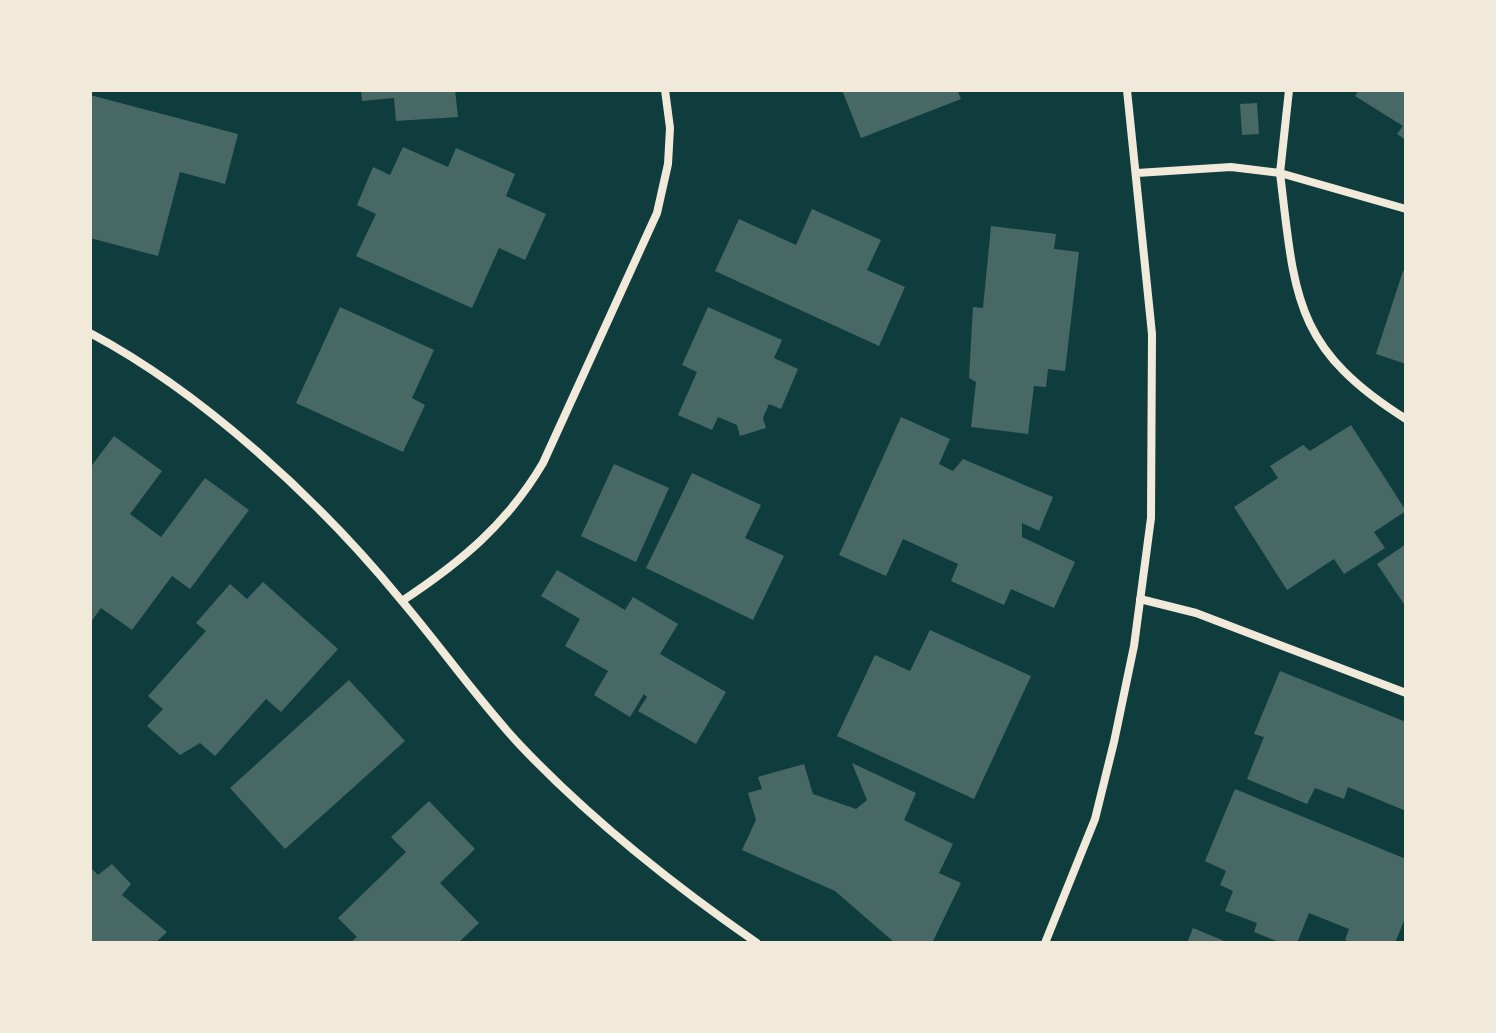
<svg xmlns="http://www.w3.org/2000/svg" width="1496" height="1033" font-family="'Roboto Condensed',sans-serif">
	<style>
		.building { fill: #486865 }
		.lines { fill: none; stroke-linecap: round; stroke-linejoin: round }
		.minor { stroke: #f1e9da; stroke-width: 8 }
	</style>
	<rect width="100%" height="100%" fill="#0f3d3e"/>
	<path class="building" d="M 361,90 L 455,90 L 458,117 L 396,121 L 394,98 L 362,101 Z
		M 842,90 L 957,90 L 961,99 L 861,138 Z
		M 1359,90 L 1406,90 L 1406,140 L 1397,134 L 1403,126 L 1355,96 Z
		M 90,95 L 238,134 L 225,184 L 180,172 L 158,256 L 90,238 Z
		M 1257,103 L 1259,134 L 1242,135 L 1240,104 Z
		M 403,147 L 448,167 L 456,148 L 515,174 L 506,196 L 546,214 L 525,260 L 499,248 L 472,308 L 356,256 L 376,214 L 357,205 L 373,167 L 390,175 Z
		M 812,209 L 881,240 L 867,270 L 905,287 L 879,346 L 715,271 L 739,219 L 796,245 Z
		M 991,226 L 1056,234 L 1054,249 L 1079,252 L 1065,371 L 1048,369 L 1046,387 L 1034,386 L 1028,434 L 971,427 L 976,382 L 969,378 L 973,307 L 983,308 Z
		M 1403,271 L 1406,272 L 1406,364 L 1376,354 Z
		M 340,307 L 434,350 L 412,398 L 425,405 L 403,452 L 296,403 Z
		M 708,307 L 782,340 L 774,358 L 798,369 L 781,409 L 769,404 L 763,418 L 766,428 L 740,436 L 737,425 L 718,417 L 712,430 L 678,415 L 697,372 L 682,365 Z
		M 901,417 L 950,439 L 939,464 L 953,471 L 963,459 L 1053,497 L 1039,531 L 1022,523 L 1022,537 L 1075,562 L 1054,608 L 1011,589 L 1004,605 L 951,581 L 958,564 L 903,539 L 886,576 L 839,555 Z
		M 1351,425 L 1406,511 L 1374,532 L 1385,548 L 1344,574 L 1334,559 L 1287,590 L 1234,507 L 1278,478 L 1270,466 L 1303,445 L 1310,451 Z
		M 114,436 L 162,471 L 130,514 L 161,537 L 205,478 L 249,510 L 190,589 L 172,576 L 132,630 L 101,608 L 90,623 L 90,468 Z
		M 614,464 L 669,488 L 636,562 L 581,536 Z
		M 692,473 L 761,505 L 745,538 L 784,556 L 753,620 L 646,568 Z
		M 1406,544 L 1406,607 L 1377,564 Z
		M 557,570 L 625,610 L 633,597 L 678,624 L 660,654 L 726,692 L 696,744 L 638,711 L 647,697 L 644,694 L 630,717 L 594,695 L 608,671 L 565,646 L 580,619 L 541,596 Z
		M 263,582 L 338,649 L 281,712 L 266,699 L 215,756 L 200,743 L 180,755 L 147,726 L 163,709 L 148,696 L 206,631 L 196,623 L 230,584 L 247,599 Z
		M 930,630 L 1031,676 L 974,799 L 837,736 L 875,655 L 910,671 Z
		M 1280,671 L 1406,722 L 1406,811 L 1348,787 L 1344,799 L 1315,788 L 1307,804 L 1247,779 L 1264,737 L 1254,734 Z
		M 349,680 L 405,741 L 285,849 L 230,788 Z
		M 852,763 L 916,793 L 904,820 L 953,844 L 939,873 L 961,883 L 932,943 L 895,943 L 835,891 L 742,850 L 756,820 L 748,793 L 762,789 L 758,777 L 804,764 L 813,794 L 856,809 L 867,800 Z
		M 1235,789 L 1406,859 L 1406,916 L 1395,943 L 1352,943 L 1345,940 L 1349,929 L 1309,913 L 1297,943 L 1281,943 L 1254,932 L 1257,923 L 1225,911 L 1233,891 L 1220,885 L 1226,871 L 1205,861 Z
		M 429,801 L 475,849 L 440,883 L 479,923 L 458,943 L 350,943 L 357,937 L 338,918 L 406,852 L 391,837 Z
		M 112,864 L 131,884 L 122,895 L 167,932 L 155,943 L 90,943 L 90,867 L 98,875 Z
		M 1193,928 L 1229,943 L 1187,943 Z"/>
	<g class="lines">
		<path class="minor" d="M 1289,90 L 1280,173 L 1406,209
			M 1137,173 L 1231,167 L 1280,173 C 1295,296 1293,348 1406,419
			M 90,333 C 203,393 320,501 401,600 C 442,648 477,699 520,745 C 591,820 672,884 757,943
			M 1140,599 L 1196,613 L 1406,693
			M 402,601 C 461,562 507,524 543,463 L 657,213 L 668,164 L 670,128 L 665,90
			M 1045,943 L 1095,819 L 1114,742 L 1134,646 L 1151,518 L 1152,334 L 1127,90"/>
	</g>
	<rect width="1496" height="1033" fill="none" stroke="#f1e9da" stroke-width="184"/>
</svg>
